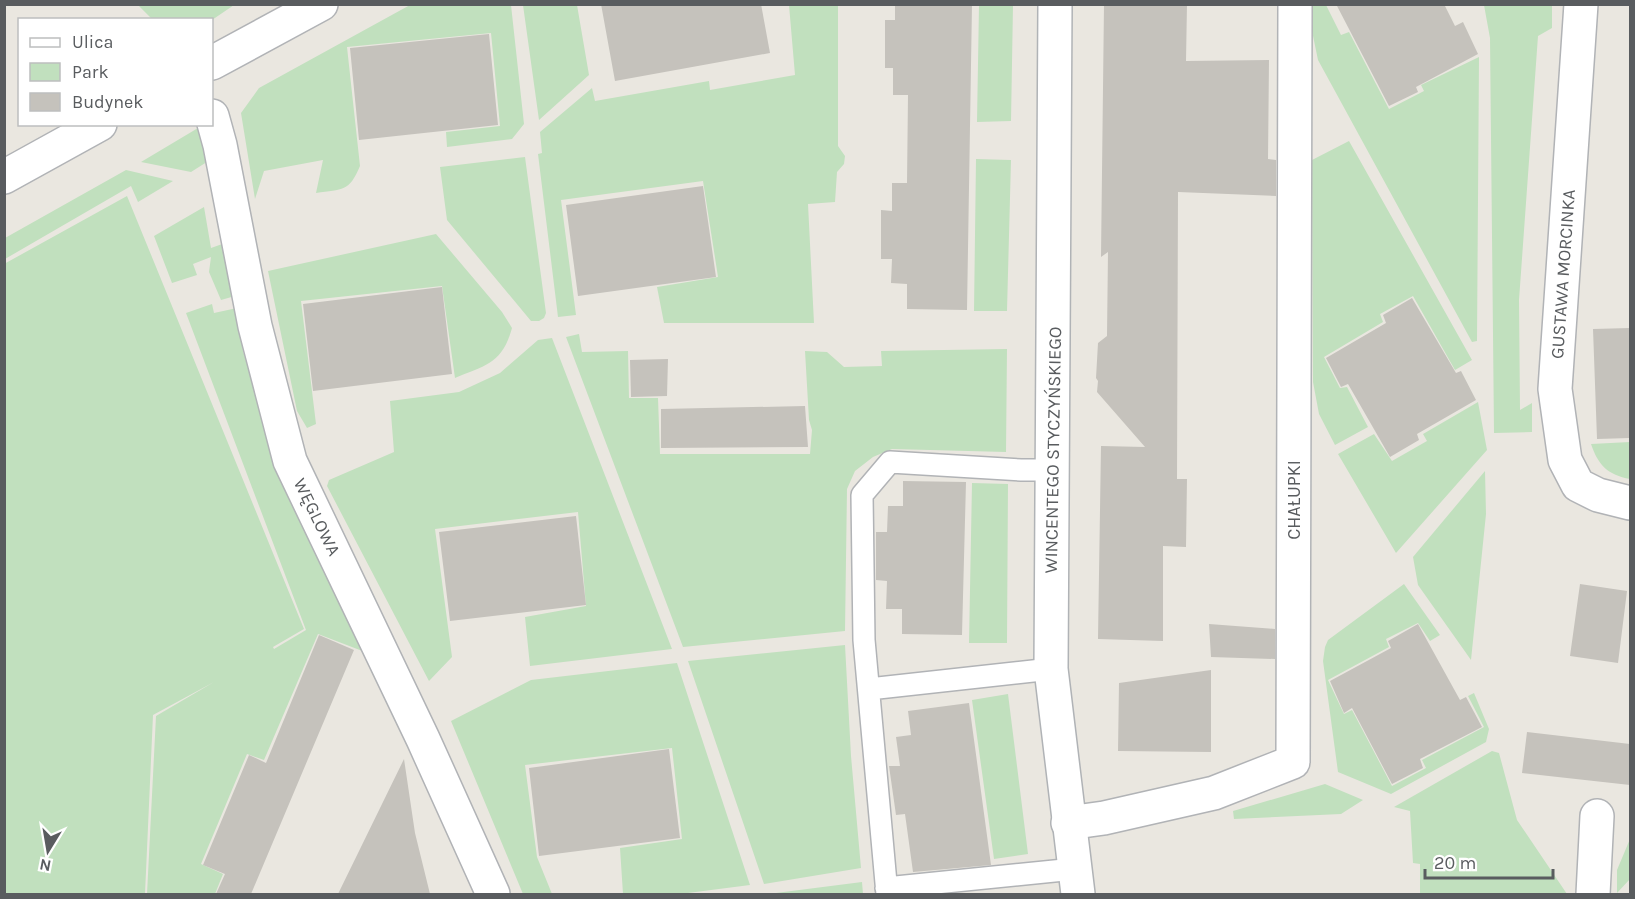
<svg xmlns="http://www.w3.org/2000/svg" width="1635" height="899" font-family="Karla,sans-serif">
	<style>
		.green { fill: #c1e0be }
		.building { fill: #c5c2bc }
		.lines { fill: none; stroke-linecap: round; stroke-linejoin: round }
		.lane-casing { stroke: #b1b3b6; stroke-width: 24 }
		.street-casing { stroke: #b1b3b6; stroke-width: 36 }
		.secondary-casing { stroke: #b0b3b6; stroke-width: 36 }
		.lane { stroke: #fff; stroke-width: 21 }
		.street { stroke: #fff; stroke-width: 33 }
		.secondary { stroke: #fff; stroke-width: 33 }
		.labels { text-anchor: middle; dominant-baseline: central; stroke-width: 6; stroke-linejoin: round; paint-order: stroke }
		.street-label { font-size: 18px; fill: #595c5f; stroke: #fff }
	</style>
	<rect width="100%" height="100%" fill="#eae7e0"/>
	<path class="green" d="M 138,5 L 234,5 L 212,20 L 152,19 Z
		M 410,5 L 511,5 L 524,124 L 512,139 L 447,147 L 446,132 L 500,126 L 491,33 L 347,47 L 360,166 C 349,192 343,189 316,193 L 323,160 L 264,171 L 255,199 L 241,113 L 259,88 Z
		M 523,5 L 577,5 L 589,75 L 539,120 Z
		M 789,5 L 838,5 L 838,146 L 845,156 L 844,164 L 837,172 L 835,202 L 808,204 L 814,323 L 664,323 L 657,287 L 718,277 L 703,181 L 561,200 L 576,315 L 558,317 L 538,154 L 542,153 L 540,132 L 592,88 L 595,101 L 709,81 L 710,90 L 795,75 Z
		M 979,5 L 1013,5 L 1011,121 L 977,122 Z
		M 1313,5 L 1326,5 L 1341,35 L 1349,32 L 1389,109 L 1424,91 L 1421,85 L 1479,57 L 1477,341 L 1472,342 L 1318,60 L 1312,31 Z
		M 1484,5 L 1552,5 L 1552,28 L 1538,36 L 1519,300 L 1520,410 L 1532,403 L 1532,432 L 1494,433 L 1490,38 Z
		M 198,128 L 210,160 L 191,172 L 141,162 Z
		M 1349,141 L 1472,360 L 1455,370 L 1413,296 L 1380,314 L 1383,322 L 1324,357 L 1340,388 L 1347,387 L 1368,427 L 1335,445 L 1319,414 L 1313,382 L 1312,160 Z
		M 525,157 L 546,313 L 544,318 L 539,321 L 531,321 L 447,220 L 440,167 Z
		M 976,159 L 1011,160 L 1007,311 L 974,311 Z
		M 126,170 L 173,181 L 138,202 L 131,186 L 5,259 L 5,238 Z
		M 127,196 L 304,629 L 273,647 L 274,649 L 306,630 L 186,313 L 212,304 L 214,313 L 237,308 L 243,351 L 274,457 L 365,652 L 318,634 L 264,760 L 247,754 L 201,864 L 223,874 L 215,894 L 147,894 L 156,716 L 214,682 L 153,715 L 145,894 L 5,894 L 4,264 Z
		M 204,207 L 211,248 L 225,243 L 235,296 L 221,300 L 209,272 L 211,257 L 193,264 L 197,275 L 172,283 L 154,236 Z
		M 436,234 L 502,312 L 512,328 C 502,364 486,365 455,378 L 442,286 L 301,301 L 316,424 L 307,428 L 297,411 L 268,271 Z
		M 579,334 L 582,352 L 628,351 L 629,398 L 658,398 L 660,454 L 810,454 L 812,430 L 809,420 L 805,351 L 827,352 L 844,367 L 882,366 L 881,351 L 1007,349 L 1006,452 L 892,449 L 873,457 L 855,471 L 847,489 L 845,631 L 683,647 L 566,337 Z
		M 552,338 L 672,649 L 530,666 L 525,617 L 586,606 L 578,512 L 435,529 L 452,657 L 429,681 L 327,486 L 329,480 L 394,452 L 390,401 L 459,392 L 500,373 L 538,340 Z
		M 1478,402 L 1487,450 L 1396,553 L 1338,454 L 1374,434 L 1392,461 L 1427,441 L 1423,434 Z
		M 1630,442 L 1630,479 C 1608,475 1598,465 1591,444 Z
		M 1485,471 L 1486,514 L 1471,660 L 1418,585 L 1413,557 Z
		M 972,483 L 1008,484 L 1007,643 L 969,643 Z
		M 1404,584 L 1440,635 L 1430,641 L 1418,623 L 1386,639 L 1389,647 L 1328,680 L 1344,714 L 1352,710 L 1392,786 L 1426,768 L 1422,760 L 1484,727 L 1468,696 L 1474,693 L 1489,729 L 1486,742 L 1391,794 L 1338,772 L 1323,661 L 1325,647 L 1328,640 Z
		M 845,645 L 851,756 L 861,868 L 764,884 L 688,661 Z
		M 677,663 L 750,885 L 680,894 L 623,894 L 620,848 L 682,839 L 672,748 L 525,765 L 537,857 L 552,894 L 523,894 L 451,721 L 531,680 Z
		M 1008,694 L 1028,854 L 994,859 L 972,700 Z
		M 1492,751 L 1499,753 L 1517,820 L 1567,894 L 1420,894 L 1420,864 L 1413,863 L 1410,811 L 1394,807 Z
		M 1325,784 L 1363,800 L 1341,814 L 1234,819 L 1233,811 Z
		M 1630,839 L 1630,879 L 1617,893 L 1617,870 Z
		M 862,882 L 863,894 L 768,894 Z"/>
	<path class="building" d="M 601,4 L 761,4 L 770,53 L 615,81 Z
		M 895,4 L 972,4 L 967,310 L 907,309 L 907,284 L 891,283 L 892,259 L 881,259 L 881,210 L 892,211 L 892,183 L 907,183 L 908,95 L 893,95 L 893,68 L 885,68 L 885,20 L 895,20 Z
		M 1104,4 L 1187,4 L 1186,61 L 1269,60 L 1268,159 L 1276,160 L 1276,196 L 1178,192 L 1177,479 L 1187,479 L 1186,547 L 1163,546 L 1163,641 L 1098,639 L 1101,446 L 1145,447 L 1097,392 L 1098,381 L 1096,378 L 1098,343 L 1107,336 L 1108,252 L 1101,257 Z
		M 1336,4 L 1444,4 L 1455,26 L 1463,22 L 1478,54 L 1416,87 L 1418,92 L 1389,106 Z
		M 489,34 L 498,125 L 359,140 L 350,48 Z
		M 703,186 L 716,277 L 578,296 L 566,205 Z
		M 442,287 L 452,374 L 313,391 L 303,304 Z
		M 1412,298 L 1456,373 L 1461,371 L 1476,400 L 1417,434 L 1419,440 L 1390,457 L 1348,384 L 1341,387 L 1326,358 L 1386,323 L 1383,315 Z
		M 1630,328 L 1630,438 L 1597,439 L 1593,329 Z
		M 668,359 L 667,396 L 631,397 L 630,360 Z
		M 805,406 L 808,447 L 661,448 L 661,409 Z
		M 903,481 L 966,482 L 962,635 L 902,634 L 902,609 L 886,609 L 887,581 L 876,580 L 876,532 L 887,532 L 888,506 L 903,506 Z
		M 576,516 L 586,605 L 450,621 L 439,532 Z
		M 1580,584 L 1627,591 L 1618,663 L 1570,656 Z
		M 1209,624 L 1275,629 L 1275,659 L 1211,657 Z
		M 1418,624 L 1460,700 L 1466,697 L 1482,727 L 1420,759 L 1423,768 L 1392,784 L 1352,708 L 1344,713 L 1330,681 L 1391,648 L 1388,641 Z
		M 319,635 L 354,650 L 251,894 L 216,894 L 225,874 L 203,865 L 249,755 L 266,763 Z
		M 1211,670 L 1211,752 L 1118,751 L 1119,683 Z
		M 969,703 L 991,865 L 913,872 L 905,814 L 896,815 L 889,766 L 900,766 L 896,737 L 911,735 L 908,711 Z
		M 1527,732 L 1630,744 L 1630,785 L 1522,773 Z
		M 669,749 L 680,838 L 539,856 L 529,768 Z
		M 404,759 L 415,833 L 430,894 L 338,894 Z"/>
	<g class="lines">
		<g class="lane-casing">
			<path id="lane" d="M 869,689 L 1051,669
				M 886,888 L 1074,869
				M 887,894 L 864,640 L 862,495 L 890,462 L 1021,470 L 1052,470"/>
		</g>
		<g class="street-casing">
			<path id="street" d="M 1581,4 L 1555,389 L 1565,460 L 1578,485 L 1598,495 L 1630,503
				M 212,63 L 321,4
				M 212,116 L 220,145 L 255,326 L 290,461 L 423,739 L 493,894
				M 4,177 L 100,124
				M 1068,823 L 1104,818 L 1214,793 L 1293,762 L 1295,4
				M 1593,894 L 1597,816"/>
		</g>
		<g class="secondary-casing">
			<path id="secondary" d="M 1055,4 L 1051,669 L 1078,894"/>
		</g>
		<use href="#lane" class="lane"/>
		<use href="#street" class="street"/>
		<use href="#secondary" class="secondary"/>
	</g>
	<g class="labels">
		<g class="street-label">
			<text transform="translate(1563 274) rotate(-86)">GUSTAWA MORCINKA</text>
			<text transform="translate(1053 450) rotate(-89)">WINCENTEGO STYCZYŃSKIEGO</text>
			<text transform="translate(1294 500) rotate(-90)">CHAŁUPKI</text>
			<text transform="translate(317 517) rotate(64)">WĘGLOWA</text>
		</g>
	</g>
	<rect width="1635" height="899" fill="none" stroke="#595c5f" stroke-width="12"/>
	<rect x="18" y="18" width="195" height="108" fill="#ffffff" stroke="#bdbebf" stroke-width="1.5"/>
	<rect x="30" y="38" width="30" height="9" fill="#ffffff" stroke="#bdbebf" stroke-width="1.5"/>
	<text x="72" y="48" font-size="18" fill="#595c5f">Ulica</text>
	<rect x="30" y="63" width="30" height="18" fill="#c1e0be" stroke="#bdbebf" stroke-width="1.5"/>
	<text x="72" y="78" font-size="18" fill="#595c5f">Park</text>
	<rect x="30" y="93" width="30" height="18" fill="#c5c2bc" stroke="#bdbebf" stroke-width="1.5"/>
	<text x="72" y="108" font-size="18" fill="#595c5f">Budynek</text>
	<g transform="translate(48 851) rotate(191)" stroke="#ffffff" stroke-width="4.5" paint-order="stroke">
	<path d="M0-4.5L10 22L0 15L-10 22Z" fill="#595c5f"/>
	<text y="-9" font-size="16" font-weight="bold" text-anchor="middle" fill="#595c5f">N</text>
	</g>
	<path d="M1425 869v9h128v-9" fill="none" stroke="#595c5f" stroke-width="3"/>
	<text x="1434" y="869" font-size="18" fill="#595c5f" stroke="#ffffff" stroke-width="4.5" paint-order="stroke">20 m</text>
</svg>
